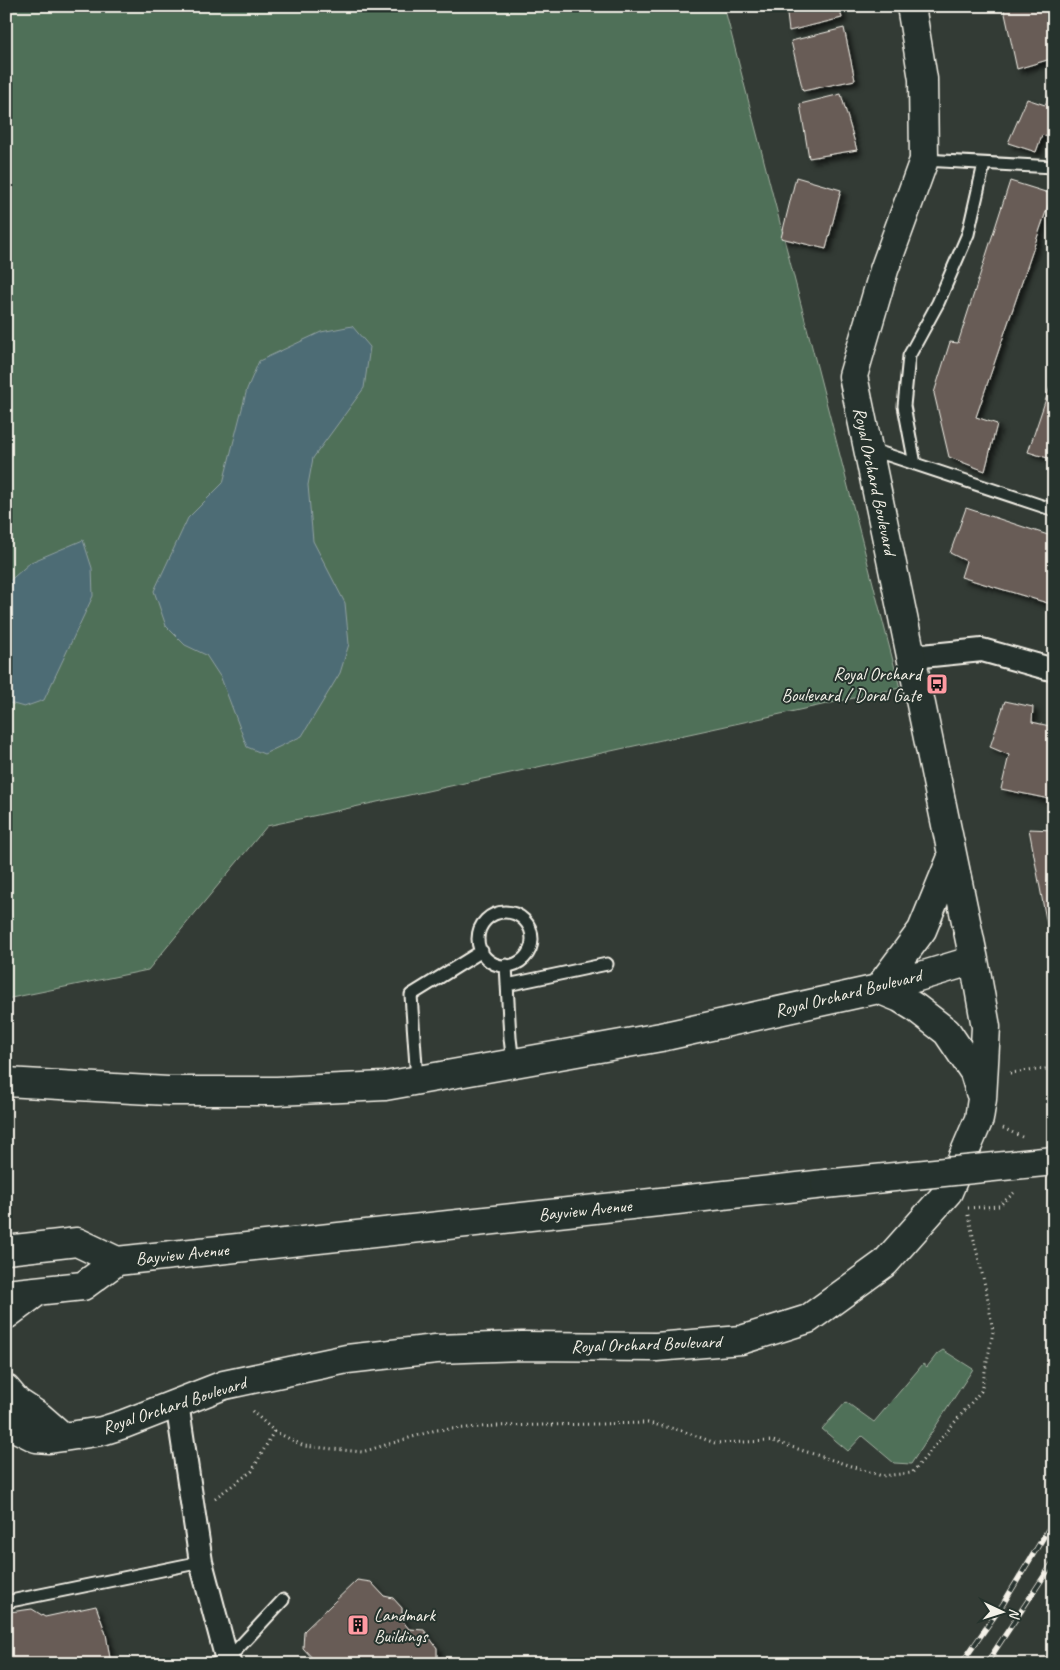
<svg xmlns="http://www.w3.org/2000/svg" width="1060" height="1670" font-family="Caveat,sans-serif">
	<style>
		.green { fill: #4f6f59; stroke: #a2b0a0 }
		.water { fill: #4e6c74; stroke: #90a1a2 }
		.building { fill: #675b57; stroke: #f4f1e8; filter: url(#shadow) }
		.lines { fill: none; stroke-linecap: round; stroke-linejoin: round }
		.lane-casing { stroke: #f4f1e8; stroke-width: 15 }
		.street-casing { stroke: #f4f1e8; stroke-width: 26 }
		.secondary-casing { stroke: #f4f1e8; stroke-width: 31 }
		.path { stroke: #f4f1e8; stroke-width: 3; stroke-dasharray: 1 4; stroke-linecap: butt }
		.lane { stroke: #26332d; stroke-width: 11 }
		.street { stroke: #26332d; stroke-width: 22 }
		.secondary { stroke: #26332d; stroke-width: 28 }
		.rail-casing { stroke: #f4f1e8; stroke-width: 5.5 }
		.rail { stroke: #26332d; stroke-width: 4; stroke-dasharray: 11; stroke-linecap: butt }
		.secondary-bridge-casing { stroke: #f4f1e8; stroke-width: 31; stroke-linecap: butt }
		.secondary-bridge { stroke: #26332d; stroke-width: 28 }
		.labels { text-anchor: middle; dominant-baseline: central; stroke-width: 4; stroke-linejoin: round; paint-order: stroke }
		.street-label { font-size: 18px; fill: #f4f1e8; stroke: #26332d }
		.poi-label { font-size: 18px; fill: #f4f1e8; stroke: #26332d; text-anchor: end }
	</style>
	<defs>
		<filter id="shadow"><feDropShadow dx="4.5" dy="4.5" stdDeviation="2.5" flood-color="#0009"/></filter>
	</defs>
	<rect width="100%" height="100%" fill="#333b35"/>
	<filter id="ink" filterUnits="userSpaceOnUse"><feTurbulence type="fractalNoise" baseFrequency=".02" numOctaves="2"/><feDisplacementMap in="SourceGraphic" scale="10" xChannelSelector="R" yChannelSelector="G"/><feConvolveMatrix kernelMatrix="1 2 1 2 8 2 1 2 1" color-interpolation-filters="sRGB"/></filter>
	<g filter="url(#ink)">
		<path class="green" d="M 6,6 L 724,6 L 900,688 L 267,826 L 148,970 L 6,999 Z
			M 943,1350 L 973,1369 L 911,1464 L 894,1463 L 862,1436 L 848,1451 L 822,1429 L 846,1402 L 874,1422 L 923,1364 L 927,1367 L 937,1354 Z"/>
		<path class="water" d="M 352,326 L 370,347 L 364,388 L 313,458 L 308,485 L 313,541 L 345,603 L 349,644 L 340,673 L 302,736 L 264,754 L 247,747 L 221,678 L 206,655 L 185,645 L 166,626 L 154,591 L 188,518 L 223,483 L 247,389 L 259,361 L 321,332 Z
			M 83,540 L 92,568 L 93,596 L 44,700 L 24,707 L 6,702 L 6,584 L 31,562 Z"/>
		<path class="building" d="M 786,6 L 839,6 L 842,18 L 789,31 Z
			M 1016,6 L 1054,6 L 1054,58 L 1017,69 L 1004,9 Z
			M 844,28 L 855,80 L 803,91 L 791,41 Z
			M 1052,89 L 1054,90 L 1054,139 L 1042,135 L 1036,152 L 1008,143 L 1027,99 L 1045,105 Z
			M 841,94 L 857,150 L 809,158 L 800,104 Z
			M 796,177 L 841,190 L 826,249 L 781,238 Z
			M 1010,181 L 1052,194 L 976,417 L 997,424 L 985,471 L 949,457 L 934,393 L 950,342 L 958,343 Z
			M 1054,375 L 1054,460 L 1028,452 Z
			M 966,508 L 1054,537 L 1054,605 L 961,577 L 966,561 L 950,553 Z
			M 1005,701 L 1033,707 L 1032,722 L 1054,727 L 1054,800 L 1001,789 L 1009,755 L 990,747 Z
			M 1029,829 L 1054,830 L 1054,962 Z
			M 357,1580 L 371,1582 L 384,1596 L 393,1598 L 402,1608 L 402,1620 L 409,1629 L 424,1630 L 437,1648 L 437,1660 L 440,1664 L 315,1664 L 315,1661 L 303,1648 L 304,1631 Z
			M 96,1606 L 106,1634 L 111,1664 L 6,1664 L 6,1618 L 10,1612 L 32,1609 L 45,1617 Z"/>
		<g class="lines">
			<g class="lane-casing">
				<path id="lane" d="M 924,160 L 1054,167
					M 870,449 L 1054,510
					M 915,464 L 904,406 L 909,356 L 938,303 L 968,234 L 984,164
					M478 939a27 27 0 1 1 54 0a27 27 0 1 1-54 0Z
					M 506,965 L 510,1038 L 513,1063
					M 507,985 L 607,964
					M 417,1080 L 411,995 L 482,951
					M 6,1602 L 201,1562
					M 214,1664 L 227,1660 L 283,1600"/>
			</g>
			<g class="street-casing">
				<path id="street" d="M 912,657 L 982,650 L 1054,670
					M 177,1403 L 201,1562 L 227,1660 L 230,1664"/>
			</g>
			<g class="secondary-casing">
				<path id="secondary" d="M 878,989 L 900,998 L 916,1008 L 947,1032 L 974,1072 L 980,1092
					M 878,989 L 922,930 L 952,857
					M 6,1082 L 168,1091 L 277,1091 L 385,1086 L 661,1037 L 878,989 L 974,960
					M 6,1250 L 77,1242 L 117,1261
					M 6,1294 L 83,1286 L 117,1261 L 825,1184
					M 6,1315 L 38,1291
					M 6,1389 L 17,1402 L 40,1417 L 63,1437
					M 6,1423 L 36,1438 L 49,1439 L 63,1437 L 102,1431 L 124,1424 L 224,1385 L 347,1359 L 436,1349 L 522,1346 L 656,1347 L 741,1340 L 808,1319 L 885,1263 L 948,1192 L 979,1119 L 982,1099 L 986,1027 L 974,960 L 853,376 L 884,270 L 924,160 L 923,79 L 911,6"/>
			</g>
			<path class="path" d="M 1010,1073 L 1054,1068
				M 1003,1128 L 1022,1137
				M 968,1208 L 999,1206 L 1016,1191
				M 252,1411 L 274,1431 L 304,1446 L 362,1452 L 436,1430 L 495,1426 L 648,1423 L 680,1430 L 715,1443 L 773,1441 L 882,1476 L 912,1473 L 981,1391 L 993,1332 L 987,1294 L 967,1211
				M 215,1498 L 252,1471 L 274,1431"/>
			<use href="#lane" class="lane"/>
			<use href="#street" class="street"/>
			<use href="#secondary" class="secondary"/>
			<g class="rail-casing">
				<path id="rail" d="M 961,1664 L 1003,1604 L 1054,1520
					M 986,1664 L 1054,1561"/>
			</g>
			<use href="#rail" class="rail"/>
			<g class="secondary-bridge-casing">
				<path id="secondary-bridge" d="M 825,1184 L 1054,1161"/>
			</g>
			<use href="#secondary-bridge" class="secondary-bridge"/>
		</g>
	</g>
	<defs>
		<g id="bus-square" transform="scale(1.125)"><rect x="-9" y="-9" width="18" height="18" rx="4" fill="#ff9aa2" stroke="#26332d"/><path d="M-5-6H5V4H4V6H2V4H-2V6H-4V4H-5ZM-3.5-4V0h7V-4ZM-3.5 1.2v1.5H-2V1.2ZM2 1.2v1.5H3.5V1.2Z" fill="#111"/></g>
		<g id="building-square" transform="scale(1.125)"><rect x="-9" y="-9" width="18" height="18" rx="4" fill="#ff9aa2" stroke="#26332d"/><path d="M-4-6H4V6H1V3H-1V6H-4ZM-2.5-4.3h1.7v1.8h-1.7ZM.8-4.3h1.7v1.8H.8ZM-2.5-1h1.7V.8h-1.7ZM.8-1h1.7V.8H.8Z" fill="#111"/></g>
	</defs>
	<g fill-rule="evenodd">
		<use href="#bus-square" x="937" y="684"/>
		<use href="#building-square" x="358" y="1625"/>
	</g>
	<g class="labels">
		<g class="street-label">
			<text transform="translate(875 481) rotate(78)">Royal Orchard Boulevard</text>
			<text transform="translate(848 993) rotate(-14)">Royal Orchard Boulevard</text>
			<text transform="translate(585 1210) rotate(-6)">Bayview Avenue</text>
			<text transform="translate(182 1254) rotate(-6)">Bayview Avenue</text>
			<text transform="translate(646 1344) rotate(-2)">Royal Orchard Boulevard</text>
			<text transform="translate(174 1405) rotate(-18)">Royal Orchard Boulevard</text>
		</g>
		<g class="poi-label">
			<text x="921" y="674">Royal Orchard<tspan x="921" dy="21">Boulevard / Doral Gate</tspan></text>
			<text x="374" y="1615" text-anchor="start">Landmark<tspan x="374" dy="21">Buildings</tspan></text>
		</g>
	</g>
	<rect width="1060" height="1670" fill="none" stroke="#26332d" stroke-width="25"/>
	<rect x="12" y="12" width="1035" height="1645" fill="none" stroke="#f4f1e8" stroke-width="2" filter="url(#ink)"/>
	<g transform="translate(1002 1612) rotate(94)" stroke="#26332d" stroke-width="4" paint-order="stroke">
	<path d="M0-4L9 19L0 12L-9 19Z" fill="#f4f1e8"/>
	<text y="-8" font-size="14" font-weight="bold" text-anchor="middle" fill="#f4f1e8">N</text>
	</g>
</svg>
